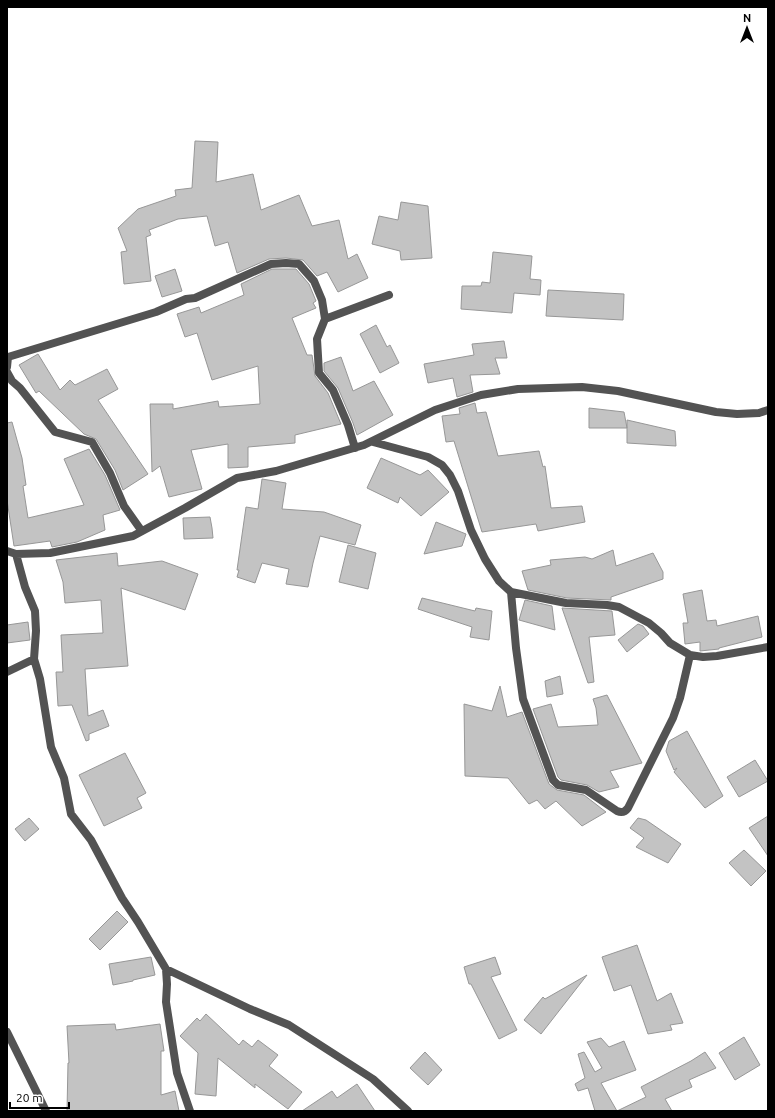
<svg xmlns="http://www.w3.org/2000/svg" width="775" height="1118" font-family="Ubuntu,sans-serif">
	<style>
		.building { fill: #c3c3c3; stroke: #979797 }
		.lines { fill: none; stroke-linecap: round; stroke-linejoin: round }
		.street { stroke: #535353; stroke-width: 8 }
	</style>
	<rect width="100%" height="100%" fill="#fff"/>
	<path class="building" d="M 195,141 L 218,142 L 216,182 L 253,174 L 261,210 L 299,195 L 312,226 L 339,220 L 348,259 L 357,254 L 368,278 L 338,292 L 327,272 L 317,276 L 303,260 L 286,258 L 269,259 L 237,273 L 228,242 L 215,246 L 207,216 L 178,219 L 149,230 L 151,235 L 146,237 L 151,281 L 124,284 L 121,252 L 127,251 L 118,228 L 138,209 L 176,196 L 175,190 L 192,188 Z
		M 401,202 L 428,206 L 432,258 L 401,260 L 400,251 L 372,244 L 379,216 L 398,220 Z
		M 493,252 L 532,256 L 530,279 L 541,280 L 540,295 L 514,293 L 512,313 L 461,309 L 462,286 L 481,286 L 482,282 L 490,283 Z
		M 175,269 L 182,291 L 162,297 L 155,276 Z
		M 272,269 L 296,269 L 309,284 L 316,301 L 313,303 L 316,308 L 292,318 L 307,355 L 312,355 L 315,376 L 328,393 L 341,424 L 295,435 L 295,443 L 248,447 L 248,467 L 228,468 L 228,444 L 191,450 L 202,489 L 169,497 L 160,466 L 152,472 L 150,404 L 173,404 L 173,409 L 218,401 L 219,407 L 260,404 L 258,366 L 212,380 L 197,333 L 185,337 L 177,314 L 199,307 L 201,313 L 244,295 L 241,284 Z
		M 548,290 L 624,294 L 623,320 L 546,316 Z
		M 376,325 L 387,347 L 390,345 L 399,363 L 380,373 L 360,334 Z
		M 504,341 L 507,358 L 495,358 L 500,374 L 470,375 L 473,392 L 457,397 L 453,378 L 428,383 L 424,364 L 474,355 L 472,344 Z
		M 38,354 L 60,390 L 70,380 L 75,385 L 107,369 L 118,389 L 98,400 L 148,474 L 123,490 L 115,470 L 96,439 L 84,434 L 39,391 L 36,393 L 19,365 Z
		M 341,357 L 353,391 L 374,381 L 393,415 L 357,435 L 353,423 L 338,388 L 324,371 L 324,363 Z
		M 475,403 L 477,413 L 486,412 L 498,456 L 539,451 L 543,467 L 545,466 L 551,508 L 582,506 L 585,522 L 538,531 L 536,524 L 482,532 L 454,441 L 446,442 L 442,416 L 460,414 L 459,408 Z
		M 589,408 L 624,412 L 627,428 L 589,428 Z
		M 627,420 L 675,431 L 676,446 L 627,443 Z
		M 12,422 L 22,458 L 26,485 L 23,486 L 28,518 L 84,505 L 64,459 L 89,449 L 105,475 L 120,510 L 103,515 L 105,530 L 77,542 L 52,547 L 50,541 L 14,546 L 7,500 L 7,423 Z
		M 381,458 L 420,475 L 428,470 L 449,492 L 421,516 L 400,497 L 398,503 L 367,488 Z
		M 262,479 L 286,483 L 282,509 L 324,512 L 361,525 L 355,545 L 320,536 L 313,563 L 308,587 L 286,584 L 289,569 L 262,563 L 255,583 L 237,577 L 239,570 L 237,570 L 246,507 L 258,509 Z
		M 210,517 L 212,528 L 213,538 L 184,539 L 183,518 Z
		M 436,522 L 466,534 L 462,546 L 424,554 Z
		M 348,545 L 376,553 L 368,589 L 339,582 Z
		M 613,550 L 616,566 L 653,553 L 663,572 L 663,579 L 611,597 L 611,600 L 567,598 L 528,590 L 522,571 L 551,565 L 550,560 L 585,557 L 592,559 Z
		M 117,553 L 118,566 L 162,561 L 198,574 L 185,610 L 121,588 L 128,666 L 85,669 L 88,716 L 103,710 L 109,726 L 89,734 L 89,740 L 86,741 L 72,705 L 58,706 L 56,672 L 63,672 L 61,635 L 103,633 L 101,600 L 65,603 L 63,582 L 56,560 Z
		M 702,590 L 707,621 L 716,620 L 717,626 L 758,616 L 762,637 L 719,648 L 719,649 L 700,651 L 700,642 L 685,644 L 683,623 L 688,623 L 683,594 Z
		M 422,598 L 475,611 L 476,608 L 492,611 L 489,640 L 470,637 L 472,627 L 418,609 Z
		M 525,600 L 552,606 L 555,630 L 519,620 Z
		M 562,608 L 612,611 L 615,635 L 589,637 L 594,682 L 588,683 Z
		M 28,622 L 30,640 L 7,643 L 7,625 Z
		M 638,624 L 643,626 L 649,634 L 627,652 L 618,640 Z
		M 560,676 L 563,694 L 547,697 L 545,681 Z
		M 500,686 L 507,717 L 522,712 L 549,784 L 557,790 L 584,795 L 606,812 L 582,826 L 556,801 L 545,809 L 537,800 L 529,804 L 508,778 L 465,776 L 464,704 L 492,711 Z
		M 607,695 L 642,763 L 610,771 L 619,787 L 599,792 L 587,785 L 561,780 L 558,777 L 533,709 L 551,704 L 558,727 L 598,725 L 596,708 L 593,699 Z
		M 687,731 L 723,796 L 705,808 L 674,772 L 677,768 L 674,770 L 666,751 L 669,741 Z
		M 125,753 L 146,793 L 137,798 L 142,808 L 104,826 L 79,775 Z
		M 755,760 L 768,781 L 739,797 L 727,777 Z
		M 768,816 L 768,856 L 749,828 Z
		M 29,818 L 39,829 L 25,841 L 15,829 Z
		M 638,818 L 646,820 L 681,844 L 668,863 L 636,847 L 644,838 L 630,828 Z
		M 744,850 L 766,871 L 751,886 L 729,863 Z
		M 117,911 L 128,922 L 100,950 L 89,939 Z
		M 637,945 L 657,1001 L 671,993 L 683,1023 L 670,1025 L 672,1030 L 648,1034 L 631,985 L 614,991 L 602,957 Z
		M 151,957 L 155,975 L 133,980 L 133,981 L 113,985 L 109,964 Z
		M 495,957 L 501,974 L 491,977 L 517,1030 L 499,1039 L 471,984 L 469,984 L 464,967 Z
		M 587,975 L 541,1034 L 524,1020 L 543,997 L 545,999 Z
		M 206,1014 L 239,1045 L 243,1040 L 252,1047 L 258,1040 L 278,1055 L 269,1066 L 302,1092 L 288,1109 L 255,1084 L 255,1088 L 218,1058 L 216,1096 L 195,1094 L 198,1053 L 180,1036 L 197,1018 L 200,1021 Z
		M 115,1024 L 116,1030 L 160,1024 L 164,1051 L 161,1051 L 161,1095 L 175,1091 L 179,1111 L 67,1111 L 68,1063 L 69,1063 L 67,1026 Z
		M 744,1037 L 760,1065 L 735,1080 L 719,1053 Z
		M 601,1038 L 609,1047 L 624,1041 L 636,1070 L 601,1083 L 617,1111 L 595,1111 L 588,1088 L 578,1091 L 575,1084 L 585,1078 L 578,1054 L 584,1052 L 595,1072 L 602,1068 L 587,1042 Z
		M 425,1052 L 442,1070 L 428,1085 L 410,1068 Z
		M 705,1052 L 716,1068 L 689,1080 L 692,1087 L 665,1099 L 672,1111 L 617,1111 L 646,1097 L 641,1087 L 691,1061 Z
		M 357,1084 L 375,1111 L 302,1111 L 332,1091 L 337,1098 Z"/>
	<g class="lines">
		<path class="street" d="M 325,319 L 389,295
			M 7,367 L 8,357 L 156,312 L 186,299 L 195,298 L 271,264 L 286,263 L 299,264 L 314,281 L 322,300 L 325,319 L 317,339 L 319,373 L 333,390 L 348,425 L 355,448
			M 7,372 L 12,381 L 20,388 L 55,432 L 92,442 L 110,473 L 124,506 L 141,530
			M 373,442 L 428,457 L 442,465 L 450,475 L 458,491 L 471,530 L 485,559 L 499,581 L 511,592 L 566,603 L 607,605 L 619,607 L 649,623 L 661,633 L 670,643 L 690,655 L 703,657 L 717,656 L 768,647
			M 7,551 L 16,554
			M 511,592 L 516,648 L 523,699 L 553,780 L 558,785 L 586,790 L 617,811 C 622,813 625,812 628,808 L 673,718 L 680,698 L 690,655
			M 7,672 L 34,659
			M 166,969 L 250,1009 L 289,1025 L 373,1079 L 408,1111
			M 7,1032 L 46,1111
			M 190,1111 L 177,1073 L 166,1002 L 167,984 L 166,969 L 138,922 L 122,898 L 91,840 L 71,814 L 64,778 L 51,747 L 40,679 L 34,659 L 36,631 L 35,611 L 25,587 L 16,554 L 50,553 L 133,536 L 185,508 L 237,478 L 276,471 L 364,445 L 435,410 L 481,395 L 518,389 L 582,387 L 618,391 L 716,412 L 737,414 L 759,413 L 768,410"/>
	</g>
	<rect width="775" height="1118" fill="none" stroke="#000000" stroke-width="16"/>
	<g transform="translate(747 28)" stroke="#ffffff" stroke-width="3" paint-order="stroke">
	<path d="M0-3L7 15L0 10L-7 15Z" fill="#000000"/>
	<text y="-6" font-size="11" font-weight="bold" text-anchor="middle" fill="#000000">N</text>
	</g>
	<path d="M10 1102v6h59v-6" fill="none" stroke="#000000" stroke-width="2"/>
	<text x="16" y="1102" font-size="12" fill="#000000" stroke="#ffffff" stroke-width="3" paint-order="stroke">20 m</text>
</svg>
